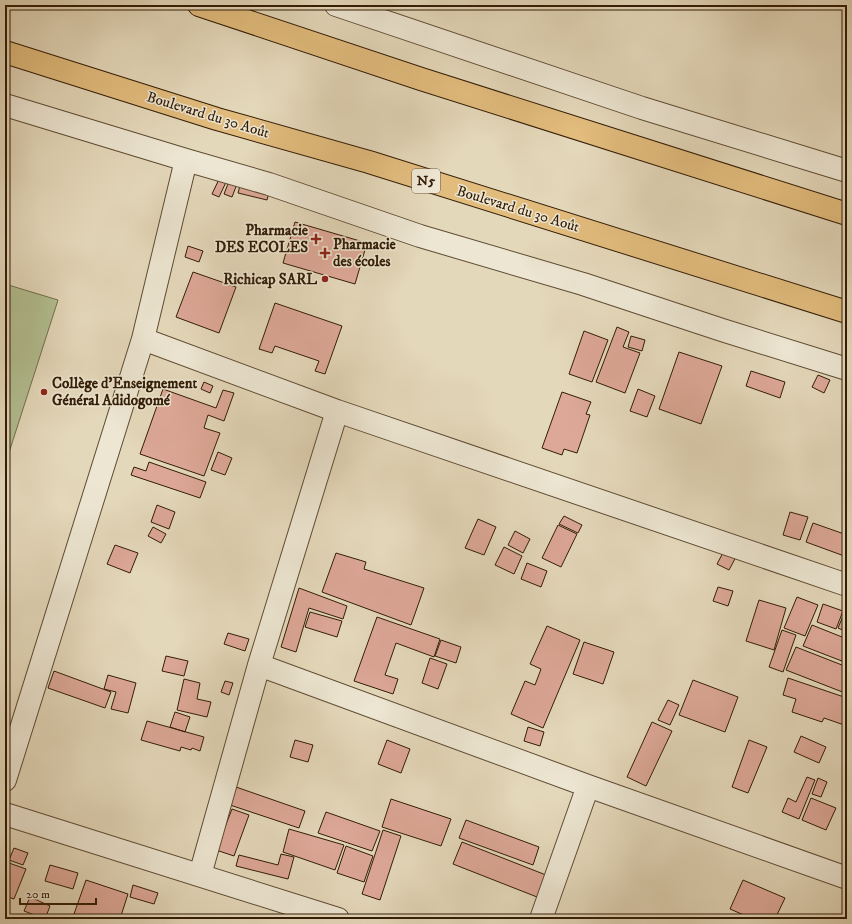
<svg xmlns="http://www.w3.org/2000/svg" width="852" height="924" font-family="'IM FELL DW Pica',serif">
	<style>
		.green { fill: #b2bf91; stroke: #726e4c }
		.building { fill: #dda897; stroke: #321c06 }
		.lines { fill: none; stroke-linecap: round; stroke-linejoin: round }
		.minor-casing { stroke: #5e4b33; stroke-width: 24 }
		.highway-casing { stroke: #321c06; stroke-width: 24 }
		.minor { stroke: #ede6d2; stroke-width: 22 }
		.highway { stroke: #e2bc7d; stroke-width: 22 }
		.poi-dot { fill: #8f2418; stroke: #ede6d2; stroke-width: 1.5 }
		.labels { text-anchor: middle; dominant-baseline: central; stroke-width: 3; stroke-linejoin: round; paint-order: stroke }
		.shield { fill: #ede6d2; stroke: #6a5943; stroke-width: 1 }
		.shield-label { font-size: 14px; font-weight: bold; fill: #321c06 }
		.street-label { font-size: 15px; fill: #321c06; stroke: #ede6d2 }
		.poi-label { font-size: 15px; font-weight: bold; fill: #321c06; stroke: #ede6d2; text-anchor: end }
	</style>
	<rect width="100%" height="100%" fill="#e4d8ba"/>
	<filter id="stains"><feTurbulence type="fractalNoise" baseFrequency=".005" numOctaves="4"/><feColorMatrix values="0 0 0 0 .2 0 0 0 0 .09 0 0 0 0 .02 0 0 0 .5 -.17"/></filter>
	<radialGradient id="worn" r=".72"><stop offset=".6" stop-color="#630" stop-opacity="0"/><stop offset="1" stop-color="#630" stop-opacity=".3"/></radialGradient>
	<path class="green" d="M 5,284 L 58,300 L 5,465 Z"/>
	<path class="building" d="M 221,175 L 228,178 L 219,197 L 212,194 Z
		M 231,176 L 239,179 L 232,197 L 224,194 Z
		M 242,178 L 271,185 L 267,200 L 238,193 Z
		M 295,222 L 367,243 L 355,284 L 283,263 Z
		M 188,246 L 203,251 L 199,262 L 185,257 Z
		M 193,272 L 236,287 L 219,333 L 176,317 Z
		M 275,303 L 342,326 L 325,374 L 315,371 L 319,361 L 275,346 L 272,353 L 259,349 Z
		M 617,327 L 629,332 L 623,347 L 640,353 L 625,393 L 596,382 Z
		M 584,331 L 608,340 L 592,382 L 569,374 Z
		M 631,336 L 645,340 L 642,351 L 628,347 Z
		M 679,352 L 722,366 L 701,424 L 659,409 Z
		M 751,371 L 785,382 L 780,398 L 746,386 Z
		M 818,375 L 830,380 L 824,393 L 812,387 Z
		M 204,382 L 213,386 L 210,393 L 201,389 Z
		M 163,389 L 216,408 L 223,390 L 234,393 L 224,421 L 208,415 L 204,428 L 220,433 L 204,476 L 140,454 Z
		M 638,389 L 655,396 L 647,417 L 630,411 Z
		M 562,392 L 591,402 L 586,414 L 590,415 L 577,453 L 564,449 L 562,455 L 542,448 Z
		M 218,452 L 232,458 L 225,475 L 211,470 Z
		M 149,462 L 206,482 L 200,498 L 131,475 L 134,467 L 146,471 Z
		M 157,505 L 175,512 L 169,529 L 151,522 Z
		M 790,512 L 808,517 L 800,540 L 783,535 Z
		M 564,516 L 582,525 L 578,533 L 559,524 Z
		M 478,519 L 496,527 L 484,555 L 465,548 Z
		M 813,523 L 847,535 L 847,557 L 806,542 Z
		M 558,525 L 577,534 L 561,567 L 542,558 Z
		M 153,527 L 166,534 L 161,543 L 148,536 Z
		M 515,531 L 530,539 L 523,553 L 508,545 Z
		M 115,545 L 138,553 L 130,573 L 107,564 Z
		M 504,547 L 522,556 L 514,574 L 495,565 Z
		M 725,549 L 737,555 L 729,570 L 717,564 Z
		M 336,553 L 366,562 L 364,569 L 424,588 L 411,625 L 322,592 Z
		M 527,563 L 547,571 L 541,587 L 521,579 Z
		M 718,587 L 733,591 L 728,606 L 713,601 Z
		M 299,588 L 347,606 L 343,619 L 309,608 L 296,652 L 281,647 Z
		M 797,597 L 818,605 L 805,636 L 784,628 Z
		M 759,600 L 786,608 L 774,650 L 746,641 Z
		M 823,604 L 843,611 L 836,629 L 817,622 Z
		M 845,611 L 847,612 L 847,632 L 838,628 Z
		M 310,612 L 342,621 L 337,637 L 305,627 Z
		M 377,617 L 440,639 L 434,657 L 396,643 L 385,675 L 398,679 L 393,694 L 354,681 Z
		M 812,625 L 847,639 L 847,663 L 803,646 Z
		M 547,626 L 580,640 L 543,728 L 511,714 L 525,681 L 535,685 L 541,669 L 530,664 Z
		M 782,630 L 796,635 L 783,672 L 769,667 Z
		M 228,633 L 249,639 L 245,651 L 224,644 Z
		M 441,640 L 461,647 L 456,663 L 435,656 Z
		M 584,642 L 614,652 L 603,684 L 573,674 Z
		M 796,647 L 847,667 L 847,690 L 845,693 L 786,670 Z
		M 166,656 L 188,661 L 184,676 L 162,671 Z
		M 430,658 L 447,664 L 438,689 L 422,683 Z
		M 54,671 L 111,692 L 105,708 L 48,688 Z
		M 108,675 L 136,683 L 128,713 L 111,709 L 116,692 L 104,689 Z
		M 788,678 L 847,698 L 847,726 L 824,718 L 822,722 L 792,712 L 796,699 L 783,695 Z
		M 184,679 L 200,683 L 197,699 L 211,702 L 207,717 L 177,710 Z
		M 693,680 L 738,697 L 725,732 L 679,715 Z
		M 225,681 L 233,683 L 229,695 L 221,692 Z
		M 668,700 L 679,705 L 670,725 L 658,720 Z
		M 175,712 L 190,717 L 185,732 L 170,727 Z
		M 147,721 L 204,737 L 200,751 L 192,748 L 191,750 L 181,747 L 180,751 L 141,740 Z
		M 652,722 L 672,731 L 646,786 L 627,777 Z
		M 528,727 L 544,732 L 540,746 L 524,741 Z
		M 801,736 L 826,747 L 819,763 L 794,752 Z
		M 295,740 L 313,745 L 308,762 L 290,757 Z
		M 387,740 L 410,749 L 401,773 L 378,764 Z
		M 749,740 L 767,747 L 748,793 L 732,787 Z
		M 807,777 L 815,780 L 799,819 L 782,812 L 788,798 L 796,802 Z
		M 818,778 L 827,782 L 821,797 L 812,794 Z
		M 236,787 L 305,811 L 299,828 L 230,805 Z
		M 811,798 L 836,808 L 826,830 L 802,820 Z
		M 391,799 L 451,819 L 441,846 L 382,827 Z
		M 232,809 L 249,815 L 234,856 L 216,850 Z
		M 326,812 L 380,831 L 372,851 L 318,833 Z
		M 466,820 L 539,847 L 533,865 L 459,838 Z
		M 289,829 L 344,845 L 335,870 L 283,852 Z
		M 383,830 L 401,836 L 380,900 L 362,894 Z
		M 462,842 L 546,875 L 537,897 L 453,864 Z
		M 346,846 L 373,856 L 364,882 L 337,873 Z
		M 14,848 L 28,853 L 23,865 L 9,860 Z
		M 281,854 L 294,857 L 288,879 L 236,866 L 239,855 L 278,865 Z
		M 9,863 L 26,869 L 14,899 L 5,896 L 5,873 Z
		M 50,865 L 78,873 L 73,889 L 45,881 Z
		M 86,880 L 128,894 L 120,919 L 88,919 L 74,914 Z
		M 743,880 L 785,898 L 775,919 L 753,919 L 730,909 Z
		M 133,885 L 158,893 L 154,904 L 130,897 Z
		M 30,897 L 50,906 L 45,919 L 24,911 Z"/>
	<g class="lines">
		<g class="minor-casing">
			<path id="minor" d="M 336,5 L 642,108 L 847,171
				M 5,105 L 186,160 L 269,184 L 420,236 L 583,284 L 722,330 L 847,369
				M 143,339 L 337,411 L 847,585
				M 259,665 L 588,786 L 847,878
				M 5,780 L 143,339 L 186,160
				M 5,814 L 338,919
				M 200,875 L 259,665 L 337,411
				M 541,919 L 588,786"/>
		</g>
		<g class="highway-casing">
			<path id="highway" d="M 199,5 L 421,79 L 847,214
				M 5,52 L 217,119 L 369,162 L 847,312"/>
		</g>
		<use href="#minor" class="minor"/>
		<use href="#highway" class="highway"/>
	</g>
	<g class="poi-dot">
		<path d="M314 233h4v4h4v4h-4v4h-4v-4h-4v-4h4z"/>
		<path d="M323 247h4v4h4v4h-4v4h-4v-4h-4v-4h4z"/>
		<circle cx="325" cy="279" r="4"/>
		<circle cx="44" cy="392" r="4"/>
	</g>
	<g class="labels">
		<rect class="shield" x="412" y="169" width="28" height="24" rx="3"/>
		<g class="shield-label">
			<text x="426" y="181">N5</text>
		</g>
		<g class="street-label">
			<text transform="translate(208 115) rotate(17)">Boulevard du 30 Août</text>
			<text transform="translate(518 209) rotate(17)">Boulevard du 30 Août</text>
		</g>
		<g class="poi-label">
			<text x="308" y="230">Pharmacie<tspan x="308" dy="17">DES ECOLES</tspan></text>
			<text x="333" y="244" text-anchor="start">Pharmacie<tspan x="333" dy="17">des écoles</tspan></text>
			<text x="317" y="279">Richicap SARL</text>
			<text x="52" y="383" text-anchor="start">Collège d'Enseignement<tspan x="52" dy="17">Général Adidogomé</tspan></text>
		</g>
	</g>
	<rect width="852" height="924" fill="none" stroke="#e4d8ba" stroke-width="20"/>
	<rect x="6" y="6" width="840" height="912" fill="none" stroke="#321c06" stroke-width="2"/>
	<rect x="10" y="10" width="832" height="904" fill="none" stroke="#321c06"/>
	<path d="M20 898v6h76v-6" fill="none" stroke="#321c06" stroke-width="2"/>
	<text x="26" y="898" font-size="12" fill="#321c06" stroke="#ede6d2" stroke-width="3" paint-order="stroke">20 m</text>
	<rect width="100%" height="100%" filter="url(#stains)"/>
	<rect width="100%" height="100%" fill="url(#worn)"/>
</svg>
